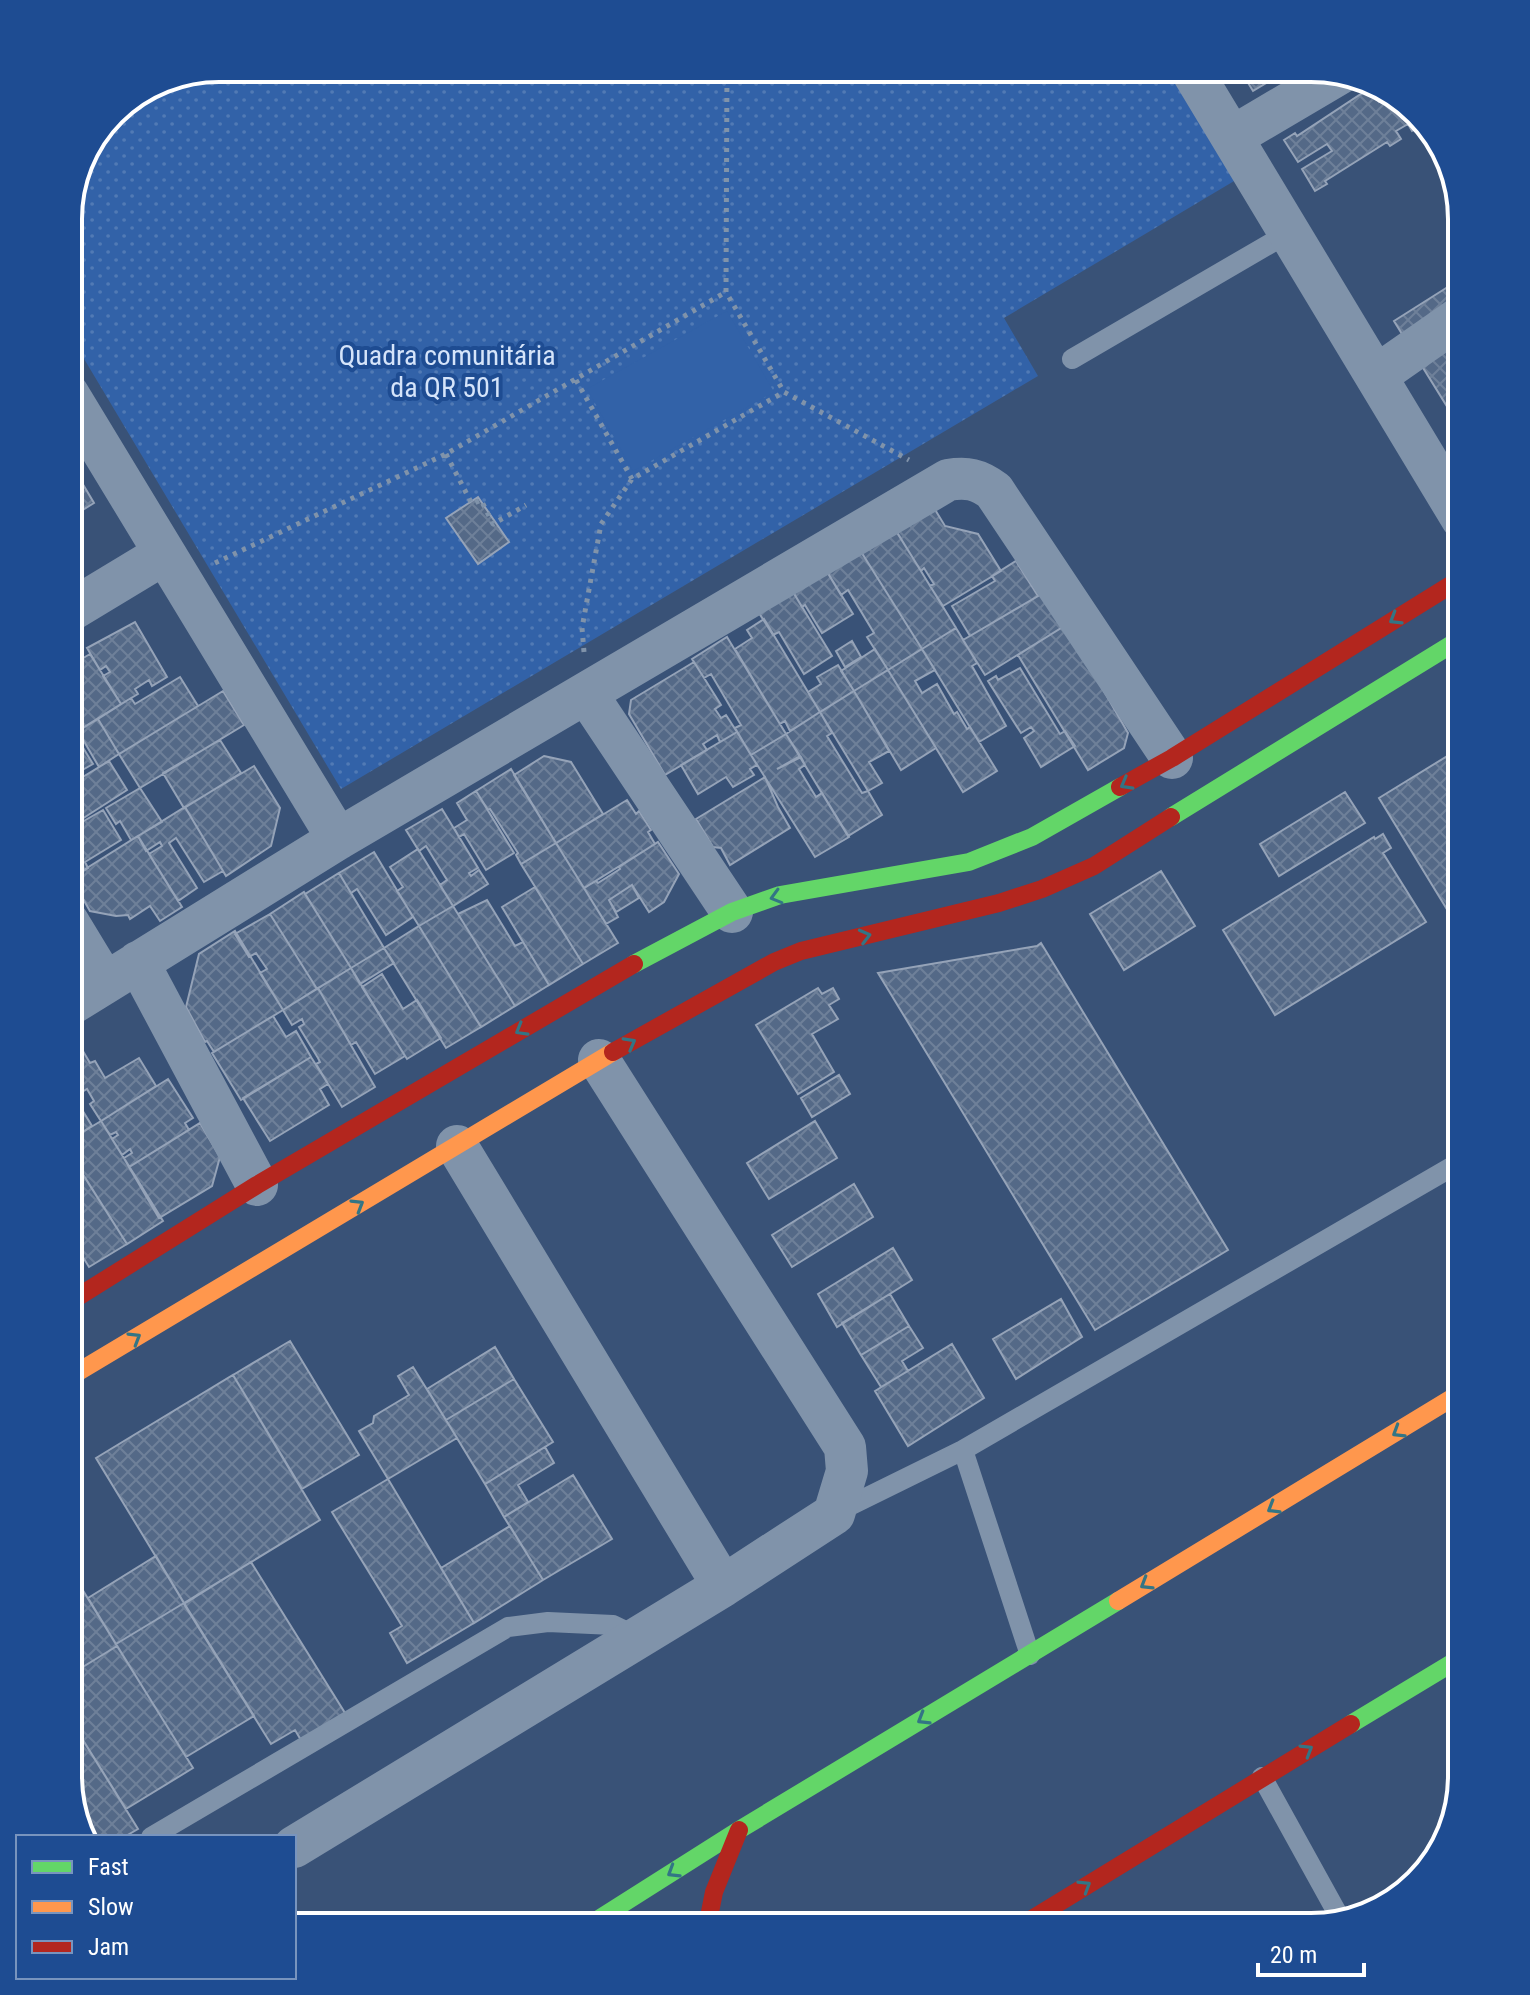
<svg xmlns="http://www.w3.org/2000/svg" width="1530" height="1995" font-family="'Roboto Condensed',sans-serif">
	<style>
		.grass { fill: url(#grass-dots) }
		.garden { fill: #3262a8 }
		.building { fill: url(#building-cross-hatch); stroke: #95a3b8; stroke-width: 2 }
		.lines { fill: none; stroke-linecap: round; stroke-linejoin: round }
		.path { stroke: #8093aa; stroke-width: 5; stroke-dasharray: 4 6; stroke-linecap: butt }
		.lane { stroke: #8093aa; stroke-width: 20 }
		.street { stroke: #8093aa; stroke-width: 42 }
		.fast { stroke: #63d668; stroke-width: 18 }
		.slow { stroke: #ff974d; stroke-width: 18 }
		.jam { stroke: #b3261e; stroke-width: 18 }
		.oneway { stroke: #337585 }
		.labels { text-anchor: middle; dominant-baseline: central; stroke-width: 8; stroke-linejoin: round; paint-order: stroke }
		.park-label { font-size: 28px; fill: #d5e4fa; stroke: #1e4c92 }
		.rim { fill: none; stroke: #fff; stroke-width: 4 }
	</style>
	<defs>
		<pattern id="grass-dots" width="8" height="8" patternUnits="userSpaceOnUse" patternTransform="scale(2)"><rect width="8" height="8" fill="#3262a8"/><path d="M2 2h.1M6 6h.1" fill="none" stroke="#517ab5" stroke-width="1.8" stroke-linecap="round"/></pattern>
		<pattern id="building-cross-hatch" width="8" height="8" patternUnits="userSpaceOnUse" patternTransform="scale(2)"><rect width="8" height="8" fill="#546987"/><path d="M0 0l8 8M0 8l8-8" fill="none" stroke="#6e8099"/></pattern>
	</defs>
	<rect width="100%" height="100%" fill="#395277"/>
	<path class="grass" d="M 219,68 L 1203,68 L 1261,165 L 1004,318 L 1038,376 L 341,789 L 68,332 L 68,208 L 83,152 L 119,106 Z"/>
	<path class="garden" d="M 727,311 L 774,392 L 633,471 L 587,389 Z"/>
	<path class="building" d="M 1239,68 L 1291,68 L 1253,91 Z
		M 1370,88 L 1379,102 L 1391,95 L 1387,88 L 1425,124 L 1412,131 L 1408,124 L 1396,131 L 1401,139 L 1390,146 L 1387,142 L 1325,181 L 1327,184 L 1315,191 L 1302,169 L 1332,151 L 1327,144 L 1298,162 L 1284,140 L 1295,133 L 1297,136 Z
		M 1462,278 L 1462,399 L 1448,408 L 1394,321 Z
		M 75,471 L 94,503 L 68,519 L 68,476 Z
		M 478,497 L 509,542 L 478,564 L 446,518 Z
		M 934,508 L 945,526 L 978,534 L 1001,571 L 943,606 L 930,586 L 934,584 L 924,568 L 921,571 L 896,531 Z
		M 895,529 L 956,628 L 922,649 L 860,550 Z
		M 68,549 L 78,563 L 68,569 Z
		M 860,550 L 922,649 L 888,670 L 867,637 L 874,633 L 848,590 L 841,595 L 826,570 Z
		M 1016,561 L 1038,596 L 970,636 L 952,606 L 995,581 L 992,576 Z
		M 826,570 L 853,614 L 822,633 L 805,605 L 802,607 L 792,590 Z
		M 793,592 L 832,656 L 804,674 L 779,632 L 773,635 L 759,613 Z
		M 1045,592 L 1066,625 L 985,675 L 963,640 Z
		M 764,619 L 820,712 L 790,731 L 785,721 L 780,724 L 735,649 L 752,638 L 747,630 Z
		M 135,622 L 167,677 L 152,686 L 149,680 L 135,689 L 138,694 L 121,704 L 103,676 L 110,672 L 106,666 L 100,670 L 87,648 Z
		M 1066,625 L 1128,733 L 1124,748 L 1088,770 L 1018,655 Z
		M 956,628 L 977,663 L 972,666 L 1006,726 L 979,742 L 922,649 Z
		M 727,637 L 786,734 L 751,755 L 735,728 L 741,725 L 711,674 L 704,678 L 692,659 Z
		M 852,641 L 861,657 L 845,667 L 836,651 Z
		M 875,649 L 888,670 L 854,691 L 841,671 Z
		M 922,649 L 935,670 L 915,681 L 922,693 L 937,684 L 954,714 L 957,712 L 967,729 L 970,727 L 997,771 L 963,792 L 888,670 Z
		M 90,654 L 121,704 L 76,732 L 68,720 L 68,667 Z
		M 694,662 L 721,705 L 715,709 L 721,718 L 726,715 L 737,732 L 720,742 L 717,735 L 703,744 L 707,750 L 665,775 L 629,714 L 631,700 Z
		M 838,665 L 854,691 L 820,712 L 808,692 L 821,684 L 817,677 Z
		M 1020,668 L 1060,734 L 1065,731 L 1075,746 L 1041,767 L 1024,738 L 1034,731 L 1031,727 L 1021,733 L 988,681 L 996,676 L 998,680 Z
		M 888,670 L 936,748 L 901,770 L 854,691 Z
		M 180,677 L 198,706 L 119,754 L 98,719 L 131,698 L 135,704 Z
		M 223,691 L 244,725 L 140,788 L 119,754 Z
		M 854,691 L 889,751 L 869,762 L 882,783 L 868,791 L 820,712 Z
		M 820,712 L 832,733 L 827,736 L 862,793 L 868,791 L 882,815 L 848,836 L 786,734 Z
		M 98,719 L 119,754 L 99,767 L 78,731 Z
		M 68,720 L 76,732 L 68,737 Z
		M 737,732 L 757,765 L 750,769 L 754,775 L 733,787 L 726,777 L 698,794 L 681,765 Z
		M 74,733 L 93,764 L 68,778 L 68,737 Z
		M 786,734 L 800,756 L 777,769 L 801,757 L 805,765 L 799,769 L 816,797 L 822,793 L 849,837 L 815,857 L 751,755 Z
		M 220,740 L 241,773 L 184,808 L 163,773 Z
		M 1462,747 L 1462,934 L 1379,798 Z
		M 544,756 L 571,762 L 603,814 L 556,843 L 514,775 Z
		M 109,761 L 127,790 L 68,828 L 68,786 Z
		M 254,766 L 280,808 L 271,846 L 226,876 L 185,807 Z
		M 511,769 L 556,843 L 521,864 L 516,855 L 518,853 L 490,809 L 488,810 L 476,791 Z
		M 765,777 L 778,807 L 790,828 L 730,865 L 721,848 L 713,847 L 696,819 Z
		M 140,788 L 162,822 L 131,840 L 120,821 L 116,824 L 106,808 Z
		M 476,791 L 514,853 L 486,870 L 464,834 L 459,837 L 454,828 L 467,820 L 457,803 Z
		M 1345,792 L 1365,823 L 1279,876 L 1260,844 Z
		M 627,800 L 636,814 L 639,811 L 651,830 L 648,832 L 655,844 L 584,888 L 556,843 Z
		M 185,807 L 223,871 L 204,882 L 176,838 L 169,843 L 197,888 L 178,901 L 149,854 L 162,846 L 160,842 L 146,851 L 138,836 Z
		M 442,809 L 478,868 L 469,873 L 471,876 L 479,870 L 488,884 L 453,906 L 440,885 L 447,880 L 426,846 L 419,851 L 406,830 Z
		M 103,810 L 121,840 L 85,862 L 88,868 L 68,880 L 68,830 Z
		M 1383,834 L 1391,848 L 1383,853 L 1426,922 L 1275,1015 L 1223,930 L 1374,837 L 1375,839 Z
		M 138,836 L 182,907 L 160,921 L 150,906 L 130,919 L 128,915 L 116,916 L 90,911 L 71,878 Z
		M 658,842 L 679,874 L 664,902 L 649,912 L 632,885 L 609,900 L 618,917 L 606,924 L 584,888 L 596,881 L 598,883 L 620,869 L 619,867 Z
		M 556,843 L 618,943 L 583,964 L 521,864 Z
		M 418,849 L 453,906 L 419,926 L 397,891 L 403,887 L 390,867 Z
		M 374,852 L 413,917 L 386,935 L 357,889 L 351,893 L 339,873 Z
		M 1161,871 L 1195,926 L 1124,970 L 1090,914 Z
		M 339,873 L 384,948 L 351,968 L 305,894 Z
		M 632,885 L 639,898 L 616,912 L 609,900 Z
		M 535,887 L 583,964 L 549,985 L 502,907 Z
		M 304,892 L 351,968 L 317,989 L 270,914 Z
		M 487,900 L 515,946 L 523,942 L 549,985 L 515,1006 L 458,914 Z
		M 453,906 L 515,1006 L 481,1027 L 419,926 Z
		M 270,914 L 317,989 L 283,1010 L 260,973 L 267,969 L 256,953 L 249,957 L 235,934 Z
		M 419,926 L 481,1027 L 446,1048 L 384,948 Z
		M 235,931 L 283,1010 L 214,1052 L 207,1041 L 205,1042 L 186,1007 L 199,954 Z
		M 1041,943 L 1228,1250 L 1095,1330 L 878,973 L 1037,946 Z
		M 384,948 L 394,963 L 360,984 L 351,968 Z
		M 351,968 L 405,1056 L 375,1074 L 356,1042 L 351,1045 L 318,988 Z
		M 382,974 L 403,1009 L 417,1000 L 441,1038 L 407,1059 L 362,987 Z
		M 318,988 L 375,1087 L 342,1107 L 316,1064 L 320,1062 L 318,1058 L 299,1027 L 304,1024 L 302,1019 L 292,1025 L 283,1010 Z
		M 818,988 L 822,994 L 833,988 L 839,999 L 829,1005 L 838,1019 L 812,1034 L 834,1072 L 798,1094 L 756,1025 Z
		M 273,1016 L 286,1037 L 296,1031 L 311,1057 L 241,1100 L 212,1053 Z
		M 77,1041 L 90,1063 L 95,1061 L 105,1078 L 139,1058 L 156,1086 L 101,1121 L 90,1104 L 94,1101 L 87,1089 L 82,1092 L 68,1069 L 68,1047 Z
		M 311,1057 L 328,1084 L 320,1089 L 329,1105 L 270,1141 L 243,1098 Z
		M 68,1069 L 81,1090 L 73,1095 L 92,1126 L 68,1141 Z
		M 839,1075 L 850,1094 L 812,1117 L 801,1098 Z
		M 168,1079 L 193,1118 L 185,1123 L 189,1130 L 129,1167 L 124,1158 L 132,1153 L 130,1149 L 122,1155 L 112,1139 L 118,1135 L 116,1132 L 110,1135 L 101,1121 Z
		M 101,1121 L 163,1221 L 127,1244 L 68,1151 L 68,1141 Z
		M 815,1121 L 837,1158 L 769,1199 L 747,1163 Z
		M 200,1123 L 220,1157 L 212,1186 L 159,1218 L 129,1167 Z
		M 79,1168 L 127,1244 L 89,1267 L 68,1233 L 68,1175 Z
		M 854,1184 L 873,1217 L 792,1267 L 772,1235 Z
		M 75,1243 L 84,1259 L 68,1268 L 68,1247 Z
		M 893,1248 L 912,1280 L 837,1327 L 818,1294 Z
		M 890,1294 L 909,1326 L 861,1355 L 842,1323 Z
		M 1061,1299 L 1082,1337 L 1016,1379 L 993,1339 Z
		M 909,1326 L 923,1348 L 902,1361 L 908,1371 L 881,1387 L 861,1355 Z
		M 290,1341 L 359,1455 L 302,1489 L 233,1375 Z
		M 952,1344 L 984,1398 L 908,1446 L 875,1391 Z
		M 495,1347 L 514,1379 L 446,1420 L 427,1389 Z
		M 413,1367 L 457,1438 L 388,1479 L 359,1431 L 373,1423 L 374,1416 L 409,1395 L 398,1376 Z
		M 233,1375 L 320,1520 L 184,1603 L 96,1458 Z
		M 514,1379 L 553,1442 L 485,1484 L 446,1420 Z
		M 545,1447 L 554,1463 L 518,1485 L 528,1502 L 504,1517 L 485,1484 Z
		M 573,1475 L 612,1539 L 543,1580 L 504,1517 Z
		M 388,1479 L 474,1623 L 407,1663 L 390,1633 L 402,1626 L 332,1512 Z
		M 510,1526 L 543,1580 L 474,1623 L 441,1568 Z
		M 156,1556 L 184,1603 L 116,1644 L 88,1598 Z
		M 251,1562 L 345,1713 L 301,1740 L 295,1730 L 271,1744 L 184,1604 Z
		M 68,1566 L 117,1646 L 68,1676 Z
		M 184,1603 L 254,1716 L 186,1757 L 116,1644 Z
		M 117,1646 L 193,1768 L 126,1809 L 68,1716 L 68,1676 Z
		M 68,1716 L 138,1829 L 124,1837 L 86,1837 L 68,1776 Z"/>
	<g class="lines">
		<path class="path" d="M 727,68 L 726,292 L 784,392
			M 576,380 L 632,479
			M 446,454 L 472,504 L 481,500 L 493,524 L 526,505
			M 215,563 L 446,454 L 726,292
			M 584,652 L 582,628 L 601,524 L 632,479 L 784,392 L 909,460"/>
		<path class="lane" d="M 1072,359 L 1290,232
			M 963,1450 L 1030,1655
			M 837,1512 L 963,1450 L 1462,1161
			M 1262,1777 L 1340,1918
			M 151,1837 L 508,1627 L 548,1622 L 613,1625 L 638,1637"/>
		<path class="street" d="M 1190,68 L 1462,519
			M 1232,137 L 1339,74
			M 1376,376 L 1462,316
			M 68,394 L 338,839
			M 68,612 L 164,554
			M 586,693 L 732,912
			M 68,922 L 105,983
			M 138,962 L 257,1185
			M 68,1006 L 338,839 L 948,480 C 967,477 978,479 994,491 L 1172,758
			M 457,1146 L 723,1586
			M 294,1847 L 723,1586 L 834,1514 L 847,1471 L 845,1447 L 599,1060"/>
		<path class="fast" d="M 1171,817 L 1462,638
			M 634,964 L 732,912 L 780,895 L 969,862 L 1032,837 L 1120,787
			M 1351,1724 L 1462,1657
			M 586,1927 L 739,1830 L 1118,1601"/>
		<path class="slow" d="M 68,1378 L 613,1052
			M 1118,1601 L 1462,1392"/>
		<path class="jam" d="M 1120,787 L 1172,758 L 1462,578
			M 613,1052 L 774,962 L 801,951 L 999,903 L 1042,889 L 1094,866 L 1171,817
			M 68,1303 L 257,1185 L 634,964
			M 707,1927 L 714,1892 L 739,1830
			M 1019,1927 L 1351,1724"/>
	</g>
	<defs><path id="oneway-chevron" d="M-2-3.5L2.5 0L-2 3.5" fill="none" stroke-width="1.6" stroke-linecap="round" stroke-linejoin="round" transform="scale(2)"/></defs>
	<g class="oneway">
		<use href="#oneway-chevron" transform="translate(1395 619) rotate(149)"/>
		<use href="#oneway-chevron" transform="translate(1126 784) rotate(151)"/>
		<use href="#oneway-chevron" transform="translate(776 897) rotate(164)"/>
		<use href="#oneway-chevron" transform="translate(865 936) rotate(-14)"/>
		<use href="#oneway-chevron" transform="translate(521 1030) rotate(150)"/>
		<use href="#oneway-chevron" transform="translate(630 1043) rotate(-29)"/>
		<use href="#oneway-chevron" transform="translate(358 1205) rotate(-31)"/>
		<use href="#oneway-chevron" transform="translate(135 1338) rotate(-31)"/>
		<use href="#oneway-chevron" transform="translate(1398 1432) rotate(148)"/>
		<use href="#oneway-chevron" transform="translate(1273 1508) rotate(149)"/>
		<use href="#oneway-chevron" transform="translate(1146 1584) rotate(149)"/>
		<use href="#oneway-chevron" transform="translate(923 1719) rotate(149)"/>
		<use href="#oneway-chevron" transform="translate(1307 1750) rotate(-31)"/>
		<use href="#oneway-chevron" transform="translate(673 1872) rotate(148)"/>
		<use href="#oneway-chevron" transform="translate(1085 1886) rotate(-32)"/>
	</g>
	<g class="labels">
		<g class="park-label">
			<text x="447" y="355">Quadra comunitária<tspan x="447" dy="32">da QR 501</tspan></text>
		</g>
	</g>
	<path d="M0 0H1530V1995H0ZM219 82H1311A137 137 0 0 1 1448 219V1776A137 137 0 0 1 1311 1913H219A137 137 0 0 1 82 1776V219A137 137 0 0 1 219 82Z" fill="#1e4c92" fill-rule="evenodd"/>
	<path class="rim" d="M219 82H1311A137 137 0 0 1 1448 219V1776A137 137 0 0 1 1311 1913H219A137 137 0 0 1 82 1776V219A137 137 0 0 1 219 82Z"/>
	<rect x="16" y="1835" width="280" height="144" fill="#1e4c92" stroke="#7894be" stroke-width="2"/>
	<rect x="32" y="1861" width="40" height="12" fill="#63d668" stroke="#7894be" stroke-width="2"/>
	<text x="88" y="1875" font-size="24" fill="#ffffff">Fast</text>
	<rect x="32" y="1901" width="40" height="12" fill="#ff974d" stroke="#7894be" stroke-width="2"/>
	<text x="88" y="1915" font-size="24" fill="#ffffff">Slow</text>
	<rect x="32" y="1941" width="40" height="12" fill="#b3261e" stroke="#7894be" stroke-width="2"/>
	<text x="88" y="1955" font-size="24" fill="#ffffff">Jam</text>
	<path d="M1258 1963v12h106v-12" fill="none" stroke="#ffffff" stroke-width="4"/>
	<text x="1270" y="1963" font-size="24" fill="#ffffff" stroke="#1e4c92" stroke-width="6" paint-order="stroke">20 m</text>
</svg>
